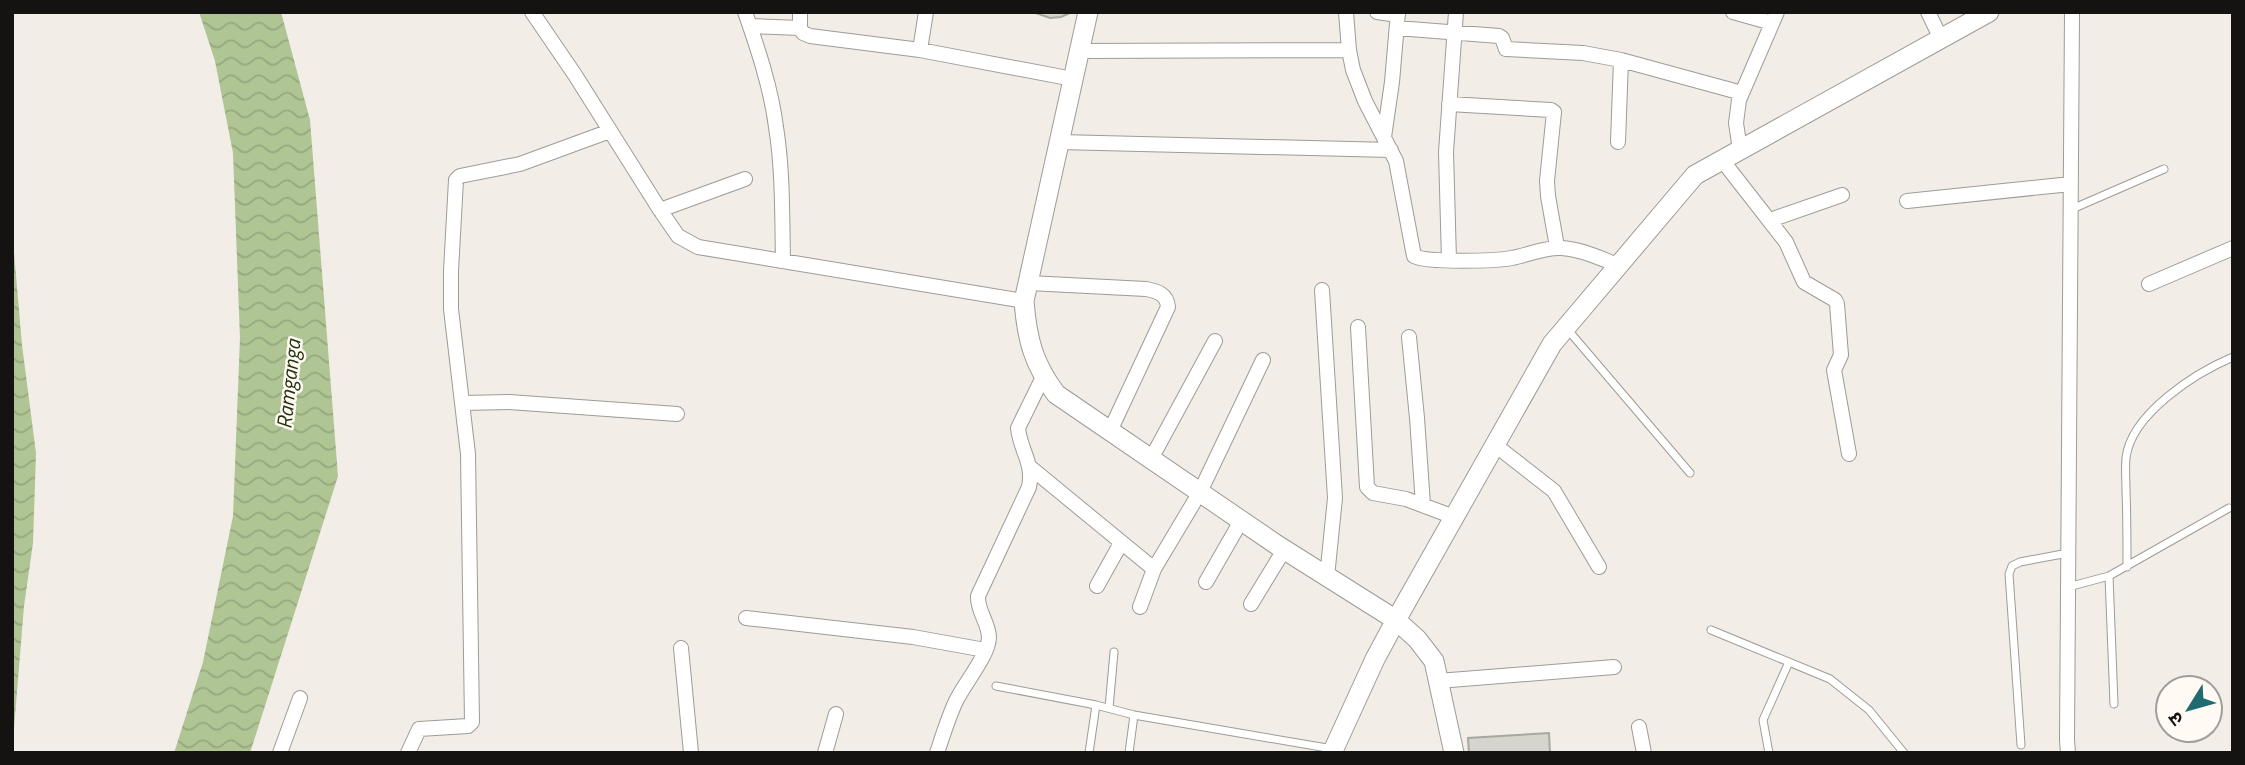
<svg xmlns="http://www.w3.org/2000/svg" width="2245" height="765" font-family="'Titillium Web','Noto Sans Devanagari',sans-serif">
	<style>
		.water { fill: url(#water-waves) }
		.building { fill: #d5d5ce; stroke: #a8a7a0; stroke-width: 2 }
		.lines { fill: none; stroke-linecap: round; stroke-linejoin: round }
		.service-casing { stroke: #9f9b95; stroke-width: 9 }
		.minor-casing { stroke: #9f9b95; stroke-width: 16 }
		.tertiary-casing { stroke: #9f9b95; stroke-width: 21 }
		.service { stroke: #fff; stroke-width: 7 }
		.minor { stroke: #fff; stroke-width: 14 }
		.tertiary { stroke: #fff; stroke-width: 19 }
		.labels { text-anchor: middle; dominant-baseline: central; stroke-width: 5; stroke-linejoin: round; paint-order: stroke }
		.water-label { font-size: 21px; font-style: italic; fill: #23310d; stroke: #fffbf4 }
	</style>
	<defs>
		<pattern id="water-waves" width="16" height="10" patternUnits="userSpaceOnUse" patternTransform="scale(1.75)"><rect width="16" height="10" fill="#afc594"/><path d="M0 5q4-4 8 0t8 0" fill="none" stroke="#96a87f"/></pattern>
	</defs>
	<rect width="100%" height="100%" fill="#f2ede7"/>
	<path class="water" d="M 199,12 L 281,12 L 310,120 L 338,476 L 250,753 L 174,753 L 203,662 L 233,516 L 240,338 L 233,153 L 215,61 Z
		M 12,229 L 22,345 L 36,453 L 33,543 L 24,606 L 12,753 Z"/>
	<path class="building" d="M 1033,12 L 1072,12 L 1061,17 L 1050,18 Z
		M 1549,733 L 1550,753 L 1469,753 L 1468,738 Z"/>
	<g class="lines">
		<g class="service-casing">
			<path id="service" d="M 2072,209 L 2164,169
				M 1568,330 L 1690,473
				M 2127,567 C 2127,542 2127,516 2126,491 C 2126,480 2125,469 2126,458 C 2131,414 2195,373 2233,357
				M 2109,576 L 2114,704
				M 2068,587 L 2109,576 L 2229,508
				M 1711,630 L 1830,679 L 1869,710 L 1904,753
				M 996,686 L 1096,705 L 1134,715 L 1333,749
				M 1109,708 L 1114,652
				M 2021,745 L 2009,574 L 2012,566 L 2020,562 L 2068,553
				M 1089,753 L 1096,705
				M 1129,753 L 1134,715
				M 1769,753 L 1763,720 L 1789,662"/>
		</g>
		<g class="minor-casing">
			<path id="minor" d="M 532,12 L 575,75 L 660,210 L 678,236 L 698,247 L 1024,301
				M 745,12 C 758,49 771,88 776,127 C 783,171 782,216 783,261
				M 800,12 L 800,28 L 803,33 L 810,36 L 920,50 L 1073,79
				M 1346,12 L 1349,50 L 1353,70 L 1365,101 L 1396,161 L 1414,256 C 1427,263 1496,261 1512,258 C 1528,255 1545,247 1561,248 C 1581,249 1599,258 1618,265
				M 1377,12 L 1398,15
				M 1733,12 L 1772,23
				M 1928,12 L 1941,39
				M 750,26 L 800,28
				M 1397,28 L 1499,36 L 1502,38 L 1506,49 L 1583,53 L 1621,60 L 1742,93
				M 920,50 L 926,12
				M 1079,51 L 1349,50
				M 1449,104 L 1551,110 L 1554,112 L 1547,181 L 1548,196 L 1557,247
				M 1384,137 L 1392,82 L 1398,12
				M 1059,142 L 1391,150
				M 1618,142 L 1621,60
				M 1740,150 L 1736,123 L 1739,100 L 1777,12
				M 1722,160 L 1786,242 L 1804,282 L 1835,300 L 1837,304 L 1841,355 L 1834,370 L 1849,454
				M 1907,201 L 2071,184
				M 660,210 L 745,179
				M 1770,220 L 1842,195
				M 1449,260 L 1446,152 L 1456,12
				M 1029,283 L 1146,289 C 1157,291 1167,294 1168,307 L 1110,431
				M 2149,284 L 2233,248
				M 1322,290 L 1335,498 L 1327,577
				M 1358,327 L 1367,487 L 1373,493 L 1406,499 L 1454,517
				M 1409,337 L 1417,418 L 1423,505
				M 462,403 L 509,402 L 677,414
				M 1495,445 L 1554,491 L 1599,567
				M 1151,459 L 1215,341
				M 1031,468 L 1154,569
				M 1206,582 L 1241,521
				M 1097,586 L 1121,543
				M 1251,604 L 1284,550
				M 1140,607 L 1154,569 L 1200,492 L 1263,360
				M 746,618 L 913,637 L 985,650
				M 681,648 L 691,753
				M 1438,681 L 1614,667
				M 1639,727 L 1644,753
				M 280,753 L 300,698
				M 408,753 L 419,729 L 468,726 L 472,722 L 468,454 L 451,309 L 451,271 L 456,180 L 460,176 L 520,164 L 610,131
				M 825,753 L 836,714
				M 937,753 C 943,735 948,718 956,701 C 964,684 988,656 989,638 C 989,623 977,611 978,596 L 1029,487 C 1034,463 1020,450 1018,428 L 1043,377
				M 2068,753 L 2067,740 L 2072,12"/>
		</g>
		<g class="tertiary-casing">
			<path id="tertiary" d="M 1088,12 L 1024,301 C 1027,339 1033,363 1056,394 L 1277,545 L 1396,620 L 1417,639 L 1434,661 L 1454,753
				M 1332,753 L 1375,659 L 1396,620 L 1552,344 L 1695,175 L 1989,12"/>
		</g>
		<use href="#service" class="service"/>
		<use href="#minor" class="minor"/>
		<use href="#tertiary" class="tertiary"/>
	</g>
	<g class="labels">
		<g class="water-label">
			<text transform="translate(288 384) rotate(-84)">Ramganga</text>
		</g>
	</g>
	<rect width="2245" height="765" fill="none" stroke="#141311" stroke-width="28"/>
	<g transform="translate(2189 709) rotate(233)"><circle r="33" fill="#fffbf4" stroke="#a19e99" stroke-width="2"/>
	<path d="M0-5L12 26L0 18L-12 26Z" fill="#1f6b71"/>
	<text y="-10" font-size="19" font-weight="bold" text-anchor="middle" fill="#141311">उ</text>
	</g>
</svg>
